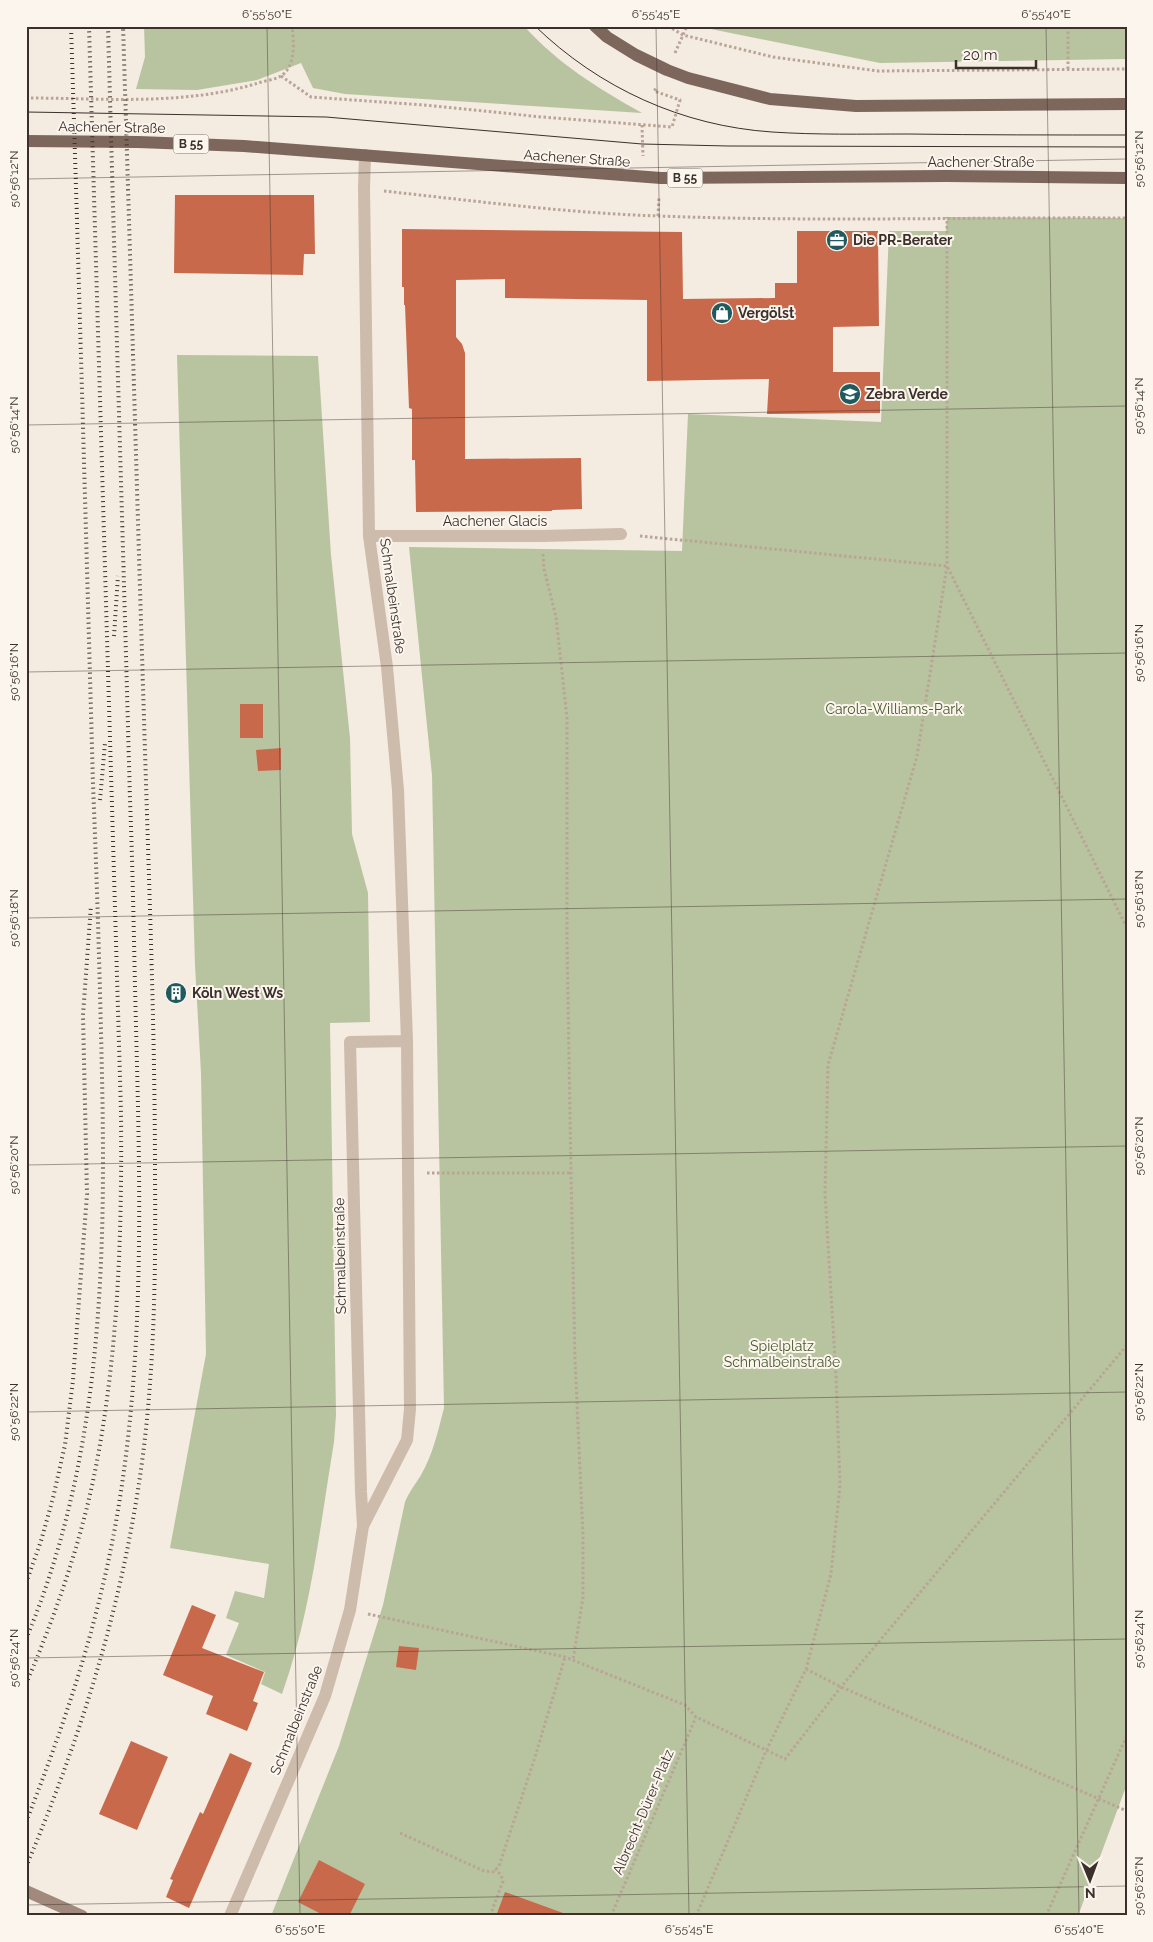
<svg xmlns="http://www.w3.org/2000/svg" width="1153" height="1942" font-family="Raleway,sans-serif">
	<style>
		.green { fill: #b8c4a0 }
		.building { fill: #c8694b }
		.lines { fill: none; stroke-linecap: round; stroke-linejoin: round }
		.path { stroke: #b9a596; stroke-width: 3; stroke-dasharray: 2.5 2.5; stroke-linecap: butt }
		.minor { stroke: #cdbbac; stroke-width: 12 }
		.secondary { stroke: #a18a7d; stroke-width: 12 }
		.primary { stroke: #7d675c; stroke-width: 12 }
		.tram { stroke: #3b302b; stroke-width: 1 }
		.rail { stroke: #3b302b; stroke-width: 4; stroke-dasharray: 1 4; stroke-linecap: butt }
		.ticks { fill: none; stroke: #3b302b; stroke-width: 1; stroke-opacity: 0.45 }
		.labels { text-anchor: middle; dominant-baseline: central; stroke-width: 4; stroke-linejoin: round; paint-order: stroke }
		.shield { fill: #fbf5ee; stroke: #756b66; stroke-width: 1 }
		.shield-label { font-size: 12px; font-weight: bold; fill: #3b302b }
		.street-label { font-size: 14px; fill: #3b302b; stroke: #fbf5ee }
		.poi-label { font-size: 14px; font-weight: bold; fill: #3b302b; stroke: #fbf5ee; text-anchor: start }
		.park-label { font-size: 14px; fill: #4a5a2e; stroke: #fbf5ee }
		.neatline { fill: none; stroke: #3b302b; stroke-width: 2 }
		.ticks-label { font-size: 12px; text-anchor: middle; fill: #3b302b }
	</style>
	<rect width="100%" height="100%" fill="#f4ebe1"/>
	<path class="green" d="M 144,26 L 524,26 C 558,64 598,88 642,113 L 345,94 L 313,88 L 301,63 L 257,80 L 197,90 L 136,89 L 145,57 Z
		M 696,26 L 1127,26 L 1127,59 L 880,63 Z
		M 947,217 L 1127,218 L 1127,1784 L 1078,1916 L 271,1916 L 339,1746 L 383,1605 L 405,1502 C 409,1492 415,1485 421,1475 C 433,1454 438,1431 444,1408 L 432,775 L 409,547 L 682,551 L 688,414 L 881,422 L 889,231 L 946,231 Z
		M 177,355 L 318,356 L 331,555 L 350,738 L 352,834 L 368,893 L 370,1022 L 330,1023 L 336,1415 L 334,1442 C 320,1526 311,1613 282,1694 L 261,1684 L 265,1672 L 226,1655 L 239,1623 L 226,1618 L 235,1591 L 264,1598 L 269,1564 L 170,1548 L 206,1354 L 201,1073 L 195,965 Z"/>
	<path class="building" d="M 175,195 L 314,195 L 315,254 L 304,254 L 303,275 L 174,273 Z
		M 402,229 L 682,232 L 683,299 L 775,298 L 775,283 L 797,283 L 797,231 L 878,231 L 879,326 L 833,327 L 833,372 L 880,372 L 880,413 L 767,414 L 769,379 L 647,381 L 647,300 L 505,298 L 505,279 L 456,280 L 456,337 L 462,344 L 465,353 L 465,459 L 581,458 L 582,509 L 552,510 L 552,511 L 416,512 L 415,460 L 412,460 L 412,409 L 409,408 L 405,305 L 404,305 L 404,287 L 402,287 Z
		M 240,704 L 263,704 L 263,738 L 240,738 Z
		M 281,748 L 281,770 L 258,771 L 256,750 Z
		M 192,1605 L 216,1615 L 202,1648 L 264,1672 L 253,1701 L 258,1703 L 247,1731 L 206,1714 L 213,1696 L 163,1675 Z
		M 399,1646 L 419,1648 L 416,1670 L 396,1667 Z
		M 131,1741 L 168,1757 L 137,1830 L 99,1814 Z
		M 230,1753 L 252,1763 L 189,1908 L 166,1897 L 173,1880 L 170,1879 L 200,1812 L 203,1814 Z
		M 319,1860 L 365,1884 L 349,1916 L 325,1916 L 298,1902 Z
		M 505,1892 L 563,1913 L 562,1916 L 496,1916 Z"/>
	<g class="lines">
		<path class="path" d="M 668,26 L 683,35 L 773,57 L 878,71 L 1127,69
			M 675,53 L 687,26
			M 1068,69 L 1068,26
			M 281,76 L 311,97 L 424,105 L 542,117 L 672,127 L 680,100 L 654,91 L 657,87
			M 26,98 C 102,98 181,106 255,84 C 263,81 274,80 281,76 C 296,66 294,42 292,26
			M 642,125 L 643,156
			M 384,191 C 475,201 567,213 659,216 C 814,222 971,217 1127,218
			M 658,216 L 659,197
			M 640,536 L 947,566 L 1127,928
			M 543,554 L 544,569 L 556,617 L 567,718 L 567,940 L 571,1173 L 575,1360 L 583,1535 L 583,1597 L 573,1660
			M 427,1173 L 571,1173
			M 368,1614 L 565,1657 L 685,1705 L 696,1717 L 785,1759 L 841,1687 L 1127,1345
			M 806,1669 L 841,1687 L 1127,1811
			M 400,1833 L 484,1871 L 493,1872 L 499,1866 L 535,1757 L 565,1657
			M 490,1916 L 503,1881 L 501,1875 L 495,1869
			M 611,1916 L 696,1717
			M 696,1916 L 766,1751 L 806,1669 L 831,1574 L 840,1485 L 836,1376 L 825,1193 L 828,1065 L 917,756 L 947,566 L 947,217
			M 1046,1916 L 1127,1735"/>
		<path class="minor" d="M 369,536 L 542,536 L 621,534
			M 363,1526 L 407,1440 L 410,1409 L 407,1041 L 398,790 L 387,667 L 369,536 L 364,189 L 365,155
			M 230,1916 L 325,1696 L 350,1610 L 363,1526 L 361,1492 L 350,1042 L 407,1041"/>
		<path class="secondary" d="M 26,1891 L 82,1916"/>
		<path class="primary" d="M 595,26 L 607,37 L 636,55 L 667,70 L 688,78 L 770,99 L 856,106 L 1127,104
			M 26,141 L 138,142 L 244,146 L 661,178 L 947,176 L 1127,178"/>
		<path class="tram" d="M 535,26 C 599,88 682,126 772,132 C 817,135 862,134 908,134 C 981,135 1054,135 1127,135
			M 26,112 L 326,117 L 642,144 L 728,146 L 1127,147"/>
		<path class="rail" d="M 114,636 L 118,576
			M 100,800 L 105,743
			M 26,1583 L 41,1541 L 53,1498 L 65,1445 L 73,1380 L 87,1194 L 83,1015 L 91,905
			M 26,1639 C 101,1461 106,1267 102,1077 C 100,980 97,882 93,784 C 86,531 79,279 71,26
			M 26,1684 C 58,1609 85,1531 99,1450 C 119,1338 122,1225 121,1112 L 89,26
			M 26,1822 C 56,1746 83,1669 102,1589 C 146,1406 141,1214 136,1027 C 134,951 133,875 130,800 C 123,542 115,284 108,26
			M 26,1867 C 73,1756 112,1638 133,1519 C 154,1406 156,1290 155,1175 C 155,1044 150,913 146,783 C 138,531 131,278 123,26"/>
	</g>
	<path class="ticks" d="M 267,26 L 300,1916M 656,26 L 689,1916M 1046,26 L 1079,1916M 26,179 L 1127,159M 26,425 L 1127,406M 26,672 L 1127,653M 26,918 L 1127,899M 26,1165 L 1127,1146M 26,1412 L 1127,1392M 26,1658 L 1127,1639M 26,1905 L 1127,1886"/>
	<defs>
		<g id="office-disc" transform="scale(1.125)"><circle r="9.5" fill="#1f5a5e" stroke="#fbf5ee"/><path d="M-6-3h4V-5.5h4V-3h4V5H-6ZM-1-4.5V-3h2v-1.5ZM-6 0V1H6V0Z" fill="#fff"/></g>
		<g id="shop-disc" transform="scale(1.125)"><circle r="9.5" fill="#1f5a5e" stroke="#fbf5ee"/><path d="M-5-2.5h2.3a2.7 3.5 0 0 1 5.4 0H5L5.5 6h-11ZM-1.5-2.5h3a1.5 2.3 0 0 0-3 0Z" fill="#fff"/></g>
		<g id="school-disc" transform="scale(1.125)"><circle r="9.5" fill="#1f5a5e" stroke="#fbf5ee"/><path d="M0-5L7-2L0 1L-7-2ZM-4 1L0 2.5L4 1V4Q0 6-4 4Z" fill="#fff"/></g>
		<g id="building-disc" transform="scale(1.125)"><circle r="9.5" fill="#1f5a5e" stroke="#fbf5ee"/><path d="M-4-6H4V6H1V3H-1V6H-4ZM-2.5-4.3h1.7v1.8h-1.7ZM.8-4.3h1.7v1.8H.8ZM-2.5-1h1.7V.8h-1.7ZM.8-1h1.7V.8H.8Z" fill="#fff"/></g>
	</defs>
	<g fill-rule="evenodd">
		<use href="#office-disc" x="837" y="240"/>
		<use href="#shop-disc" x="722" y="313"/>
		<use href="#school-disc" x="850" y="394"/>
		<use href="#building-disc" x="176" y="993"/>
	</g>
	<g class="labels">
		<g class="shield">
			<rect x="173.5" y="134.5" width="35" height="19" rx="4"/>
			<rect x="667.5" y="168.5" width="35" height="19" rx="4"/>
		</g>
		<g class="shield-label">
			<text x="191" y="144">B 55</text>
			<text x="685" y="178">B 55</text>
		</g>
		<g class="street-label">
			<text transform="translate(112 127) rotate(1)">Aachener Straße</text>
			<text transform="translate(577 158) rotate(4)">Aachener Straße</text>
			<text x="981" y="162">Aachener Straße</text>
			<text x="495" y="521">Aachener Glacis</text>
			<text transform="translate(393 596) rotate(82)">Schmalbeinstraße</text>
			<text transform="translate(340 1256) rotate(-91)">Schmalbeinstraße</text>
			<text transform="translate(296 1720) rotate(-68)">Schmalbeinstraße</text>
			<text transform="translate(643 1812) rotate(-67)">Albrecht-Dürer-Platz</text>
		</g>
		<g class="poi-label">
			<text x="853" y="240">Die PR-Berater</text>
			<text x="738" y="313">Vergölst</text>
			<text x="866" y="394">Zebra Verde</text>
			<text x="192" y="993">Köln West Ws</text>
		</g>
		<g class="park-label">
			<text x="894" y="709">Carola-Williams-Park</text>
			<text x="782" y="1346">Spielplatz<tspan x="782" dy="16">Schmalbeinstraße</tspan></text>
		</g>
	</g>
	<rect width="1153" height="1942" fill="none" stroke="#fbf5ee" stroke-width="55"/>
	<g transform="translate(1090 1880) rotate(179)" stroke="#fbf5ee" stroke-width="4" paint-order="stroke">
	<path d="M0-4L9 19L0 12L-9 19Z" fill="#3b302b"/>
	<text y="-8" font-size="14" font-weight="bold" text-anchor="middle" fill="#3b302b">N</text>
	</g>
	<path d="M956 60v8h80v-8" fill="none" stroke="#3b302b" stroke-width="2.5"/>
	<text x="963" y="60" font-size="15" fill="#3b302b" stroke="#fbf5ee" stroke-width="4" paint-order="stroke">20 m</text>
	<rect x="28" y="28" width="1098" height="1886" class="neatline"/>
	<g class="ticks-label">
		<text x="267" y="18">6°55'50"E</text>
		<text x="656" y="18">6°55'45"E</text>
		<text x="1046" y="18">6°55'40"E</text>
		<text transform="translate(1139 159) rotate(-90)" y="4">50°56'12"N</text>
		<text transform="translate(14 179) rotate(-90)" y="4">50°56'12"N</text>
		<text transform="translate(1139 406) rotate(-90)" y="4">50°56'14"N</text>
		<text transform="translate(14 425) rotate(-90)" y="4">50°56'14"N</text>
		<text transform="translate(1139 653) rotate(-90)" y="4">50°56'16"N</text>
		<text transform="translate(14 672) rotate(-90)" y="4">50°56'16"N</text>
		<text transform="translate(1139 899) rotate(-90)" y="4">50°56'18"N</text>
		<text transform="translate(14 918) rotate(-90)" y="4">50°56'18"N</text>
		<text transform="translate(1139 1146) rotate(-90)" y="4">50°56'20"N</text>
		<text transform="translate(14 1165) rotate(-90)" y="4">50°56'20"N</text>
		<text transform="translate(1139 1392) rotate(-90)" y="4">50°56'22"N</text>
		<text transform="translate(14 1412) rotate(-90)" y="4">50°56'22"N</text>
		<text transform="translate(1139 1639) rotate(-90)" y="4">50°56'24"N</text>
		<text transform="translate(14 1658) rotate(-90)" y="4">50°56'24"N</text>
		<text transform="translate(1139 1886) rotate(-90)" y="4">50°56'26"N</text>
		<text x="300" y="1933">6°55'50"E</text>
		<text x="689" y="1933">6°55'45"E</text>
		<text x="1079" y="1933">6°55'40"E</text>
	</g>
</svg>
